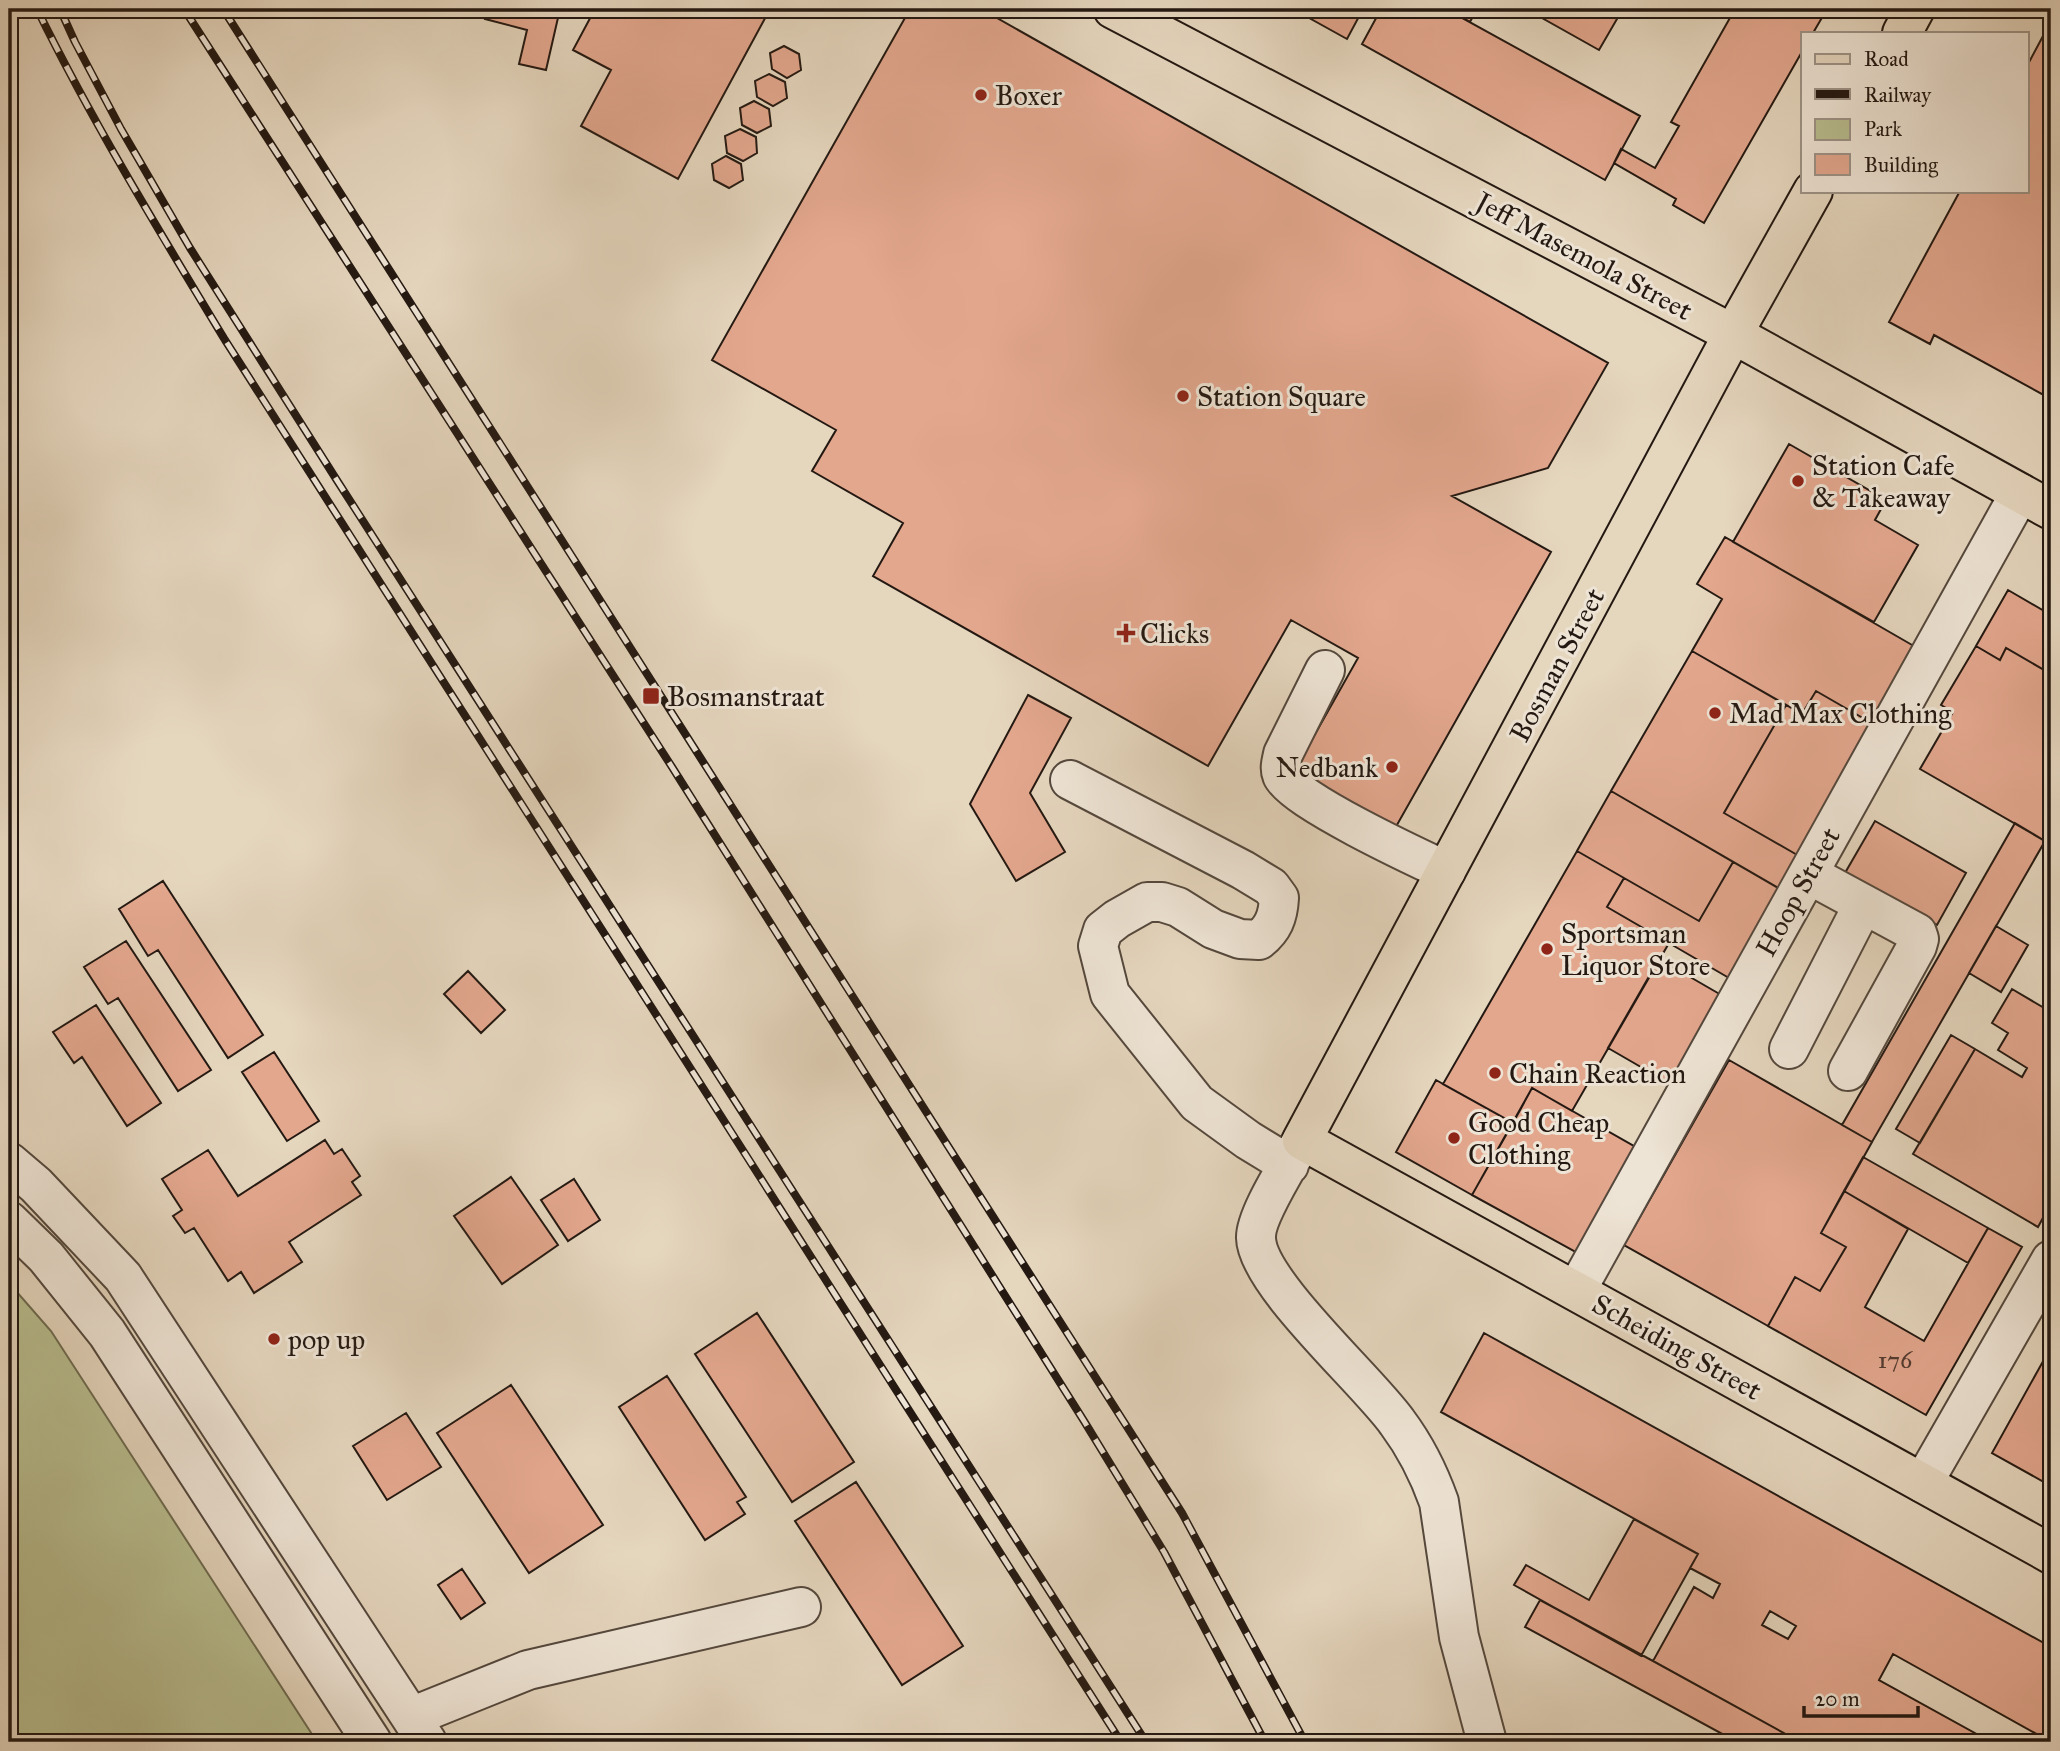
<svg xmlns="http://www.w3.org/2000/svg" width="2060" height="1751" font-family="'IM FELL Great Primer',serif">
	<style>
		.green { fill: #b8bd8f; stroke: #6e6b50; stroke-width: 2 }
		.building { fill: #e3a78e; stroke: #241912; stroke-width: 2; fill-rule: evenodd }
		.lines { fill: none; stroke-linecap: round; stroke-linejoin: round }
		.minor-casing { stroke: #54483d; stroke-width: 42 }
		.major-casing { stroke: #241912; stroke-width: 42 }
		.minor { stroke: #eee4d5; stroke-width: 38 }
		.major { stroke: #e5d6be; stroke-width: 38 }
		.rail-casing { stroke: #241912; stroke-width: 8 }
		.rail { stroke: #eee4d5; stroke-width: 5; stroke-dasharray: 16; stroke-linecap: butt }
		.poi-dot { fill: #8f2418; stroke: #eee4d5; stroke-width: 2.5 }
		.labels { text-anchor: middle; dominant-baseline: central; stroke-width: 6; stroke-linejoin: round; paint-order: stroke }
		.number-label { font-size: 24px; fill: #543c31 }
		.poi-label { font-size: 28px; fill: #241912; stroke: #eee4d5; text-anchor: start }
		.street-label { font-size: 28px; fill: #241912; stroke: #eee4d5 }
	</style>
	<rect width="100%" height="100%" fill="#e5d6be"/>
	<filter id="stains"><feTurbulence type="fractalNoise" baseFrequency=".00286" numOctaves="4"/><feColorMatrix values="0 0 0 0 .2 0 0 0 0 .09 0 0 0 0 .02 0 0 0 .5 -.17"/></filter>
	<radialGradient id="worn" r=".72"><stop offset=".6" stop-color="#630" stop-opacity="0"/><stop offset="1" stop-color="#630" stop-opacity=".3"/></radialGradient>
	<path class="green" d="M 9,1283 L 51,1331 L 317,1742 L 9,1742 Z"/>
	<path class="building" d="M 488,9 L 560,9 L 546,70 L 519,64 L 527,30 L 485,19 Z
		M 595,9 L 770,9 L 678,179 L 581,126 L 611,70 L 573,50 Z
		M 910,9 L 981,9 L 1608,363 L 1548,468 L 1452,496 L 1551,552 L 1393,832 L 1292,775 L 1358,658 L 1291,620 L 1208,766 L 873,576 L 903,523 L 812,471 L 836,430 L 712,360 Z
		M 1293,9 L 1363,9 L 1347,39 Z
		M 1381,9 L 1446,9 L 1640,116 L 1605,180 L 1362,44 Z
		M 1446,9 L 1477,9 L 1470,22 Z
		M 1526,9 L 1598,9 L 1617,19 L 1599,50 Z
		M 1735,9 L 1827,9 L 1813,33 L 1803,33 L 1803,50 L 1704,223 L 1673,205 L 1676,199 L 1614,163 L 1621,149 L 1655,168 L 1679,126 L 1671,122 Z
		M 2051,21 L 2051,399 L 1934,335 L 1930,344 L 1889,322 L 1960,191 L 2027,191 L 2027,66 Z
		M 784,46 L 799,54 L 801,70 L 787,78 L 772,69 L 770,53 Z
		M 769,74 L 785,82 L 787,98 L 773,106 L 757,97 L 755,81 Z
		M 754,101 L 769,109 L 771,126 L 757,133 L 742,125 L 740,108 Z
		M 740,129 L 756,137 L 757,153 L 743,161 L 727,153 L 725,136 Z
		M 726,156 L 741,164 L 743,180 L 729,188 L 714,180 L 712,164 Z
		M 1789,444 L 1886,500 L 1875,520 L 1918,545 L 1874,622 L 1733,542 Z
		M 1725,537 L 1919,649 L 1875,725 L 1816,691 L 1802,714 L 1692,651 L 1722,599 L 1697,584 Z
		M 2008,590 L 2051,615 L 2051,674 L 2006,648 L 2000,660 L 1976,646 Z
		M 1976,646 L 2000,660 L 2006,648 L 2051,674 L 2051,829 L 2045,841 L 1920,769 L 1953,712 L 1941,705 Z
		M 1692,651 L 1786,705 L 1724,813 L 1799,856 L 1780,889 L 1611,791 Z
		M 1816,691 L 1875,725 L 1799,856 L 1724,813 L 1786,705 L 1802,714 Z
		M 1028,695 L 1071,718 L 1030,793 L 1065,852 L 1016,881 L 970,804 Z
		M 1611,791 L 1733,862 L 1699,921 L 1577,851 Z
		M 1875,821 L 1966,873 L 1937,925 L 1845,873 Z
		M 2015,823 L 2045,841 L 1872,1142 L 1842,1125 Z
		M 1577,851 L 1624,878 L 1607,907 L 1669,943 L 1572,1111 L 1532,1088 L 1513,1123 L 1443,1084 Z
		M 1733,862 L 1780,889 L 1729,978 L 1607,907 L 1624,878 L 1699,921 Z
		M 163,881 L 263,1035 L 228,1058 L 158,950 L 148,956 L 119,909 Z
		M 1996,926 L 2028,945 L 2001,992 L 1969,973 Z
		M 126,941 L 211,1070 L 178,1091 L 118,998 L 108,1004 L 84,967 Z
		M 1659,959 L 1723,996 L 1672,1085 L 1608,1048 Z
		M 468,971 L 505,1010 L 481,1033 L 444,994 Z
		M 2012,989 L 2051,1012 L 2051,1203 L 2038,1227 L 1913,1154 L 1975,1049 L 2022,1077 L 2027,1068 L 1998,1050 L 2008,1033 L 1992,1023 Z
		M 96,1005 L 161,1103 L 127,1126 L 82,1057 L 74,1063 L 53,1032 Z
		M 1951,1035 L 1975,1049 L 1920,1143 L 1896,1129 Z
		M 274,1052 L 319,1121 L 287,1141 L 242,1072 Z
		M 1729,1060 L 1872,1142 L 1821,1233 L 1846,1247 L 1820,1291 L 1795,1277 L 1768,1326 L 1624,1245 Z
		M 1436,1080 L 1513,1123 L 1472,1195 L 1396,1152 Z
		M 1532,1088 L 1639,1149 L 1581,1255 L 1472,1195 Z
		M 325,1140 L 334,1154 L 342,1149 L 360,1176 L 352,1182 L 361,1195 L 289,1242 L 302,1262 L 254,1293 L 241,1272 L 228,1281 L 194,1228 L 185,1233 L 173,1216 L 182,1210 L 162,1179 L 208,1150 L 238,1196 Z
		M 1863,1157 L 1988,1228 L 1968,1263 L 1844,1191 Z
		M 511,1177 L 558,1245 L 502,1284 L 454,1216 Z
		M 574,1179 L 600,1220 L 568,1241 L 541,1200 Z
		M 1844,1191 L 1908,1229 L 1865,1307 L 1924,1341 L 1988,1228 L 2022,1247 L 1926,1415 L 1768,1326 L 1795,1277 L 1820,1291 L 1846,1247 L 1821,1233 Z
		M 757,1313 L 854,1462 L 792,1502 L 695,1354 Z
		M 1484,1333 L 2051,1647 L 2051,1742 L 1893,1654 L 1879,1680 L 1991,1742 L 1800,1742 L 1653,1661 L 1694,1587 L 1713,1598 L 1720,1584 L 1690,1568 L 1698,1554 L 1441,1412 ZM 1770,1611 L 1796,1626 L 1788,1639 L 1762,1625 Z
		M 2051,1347 L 2051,1486 L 1992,1453 Z
		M 667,1376 L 746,1497 L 737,1502 L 745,1514 L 705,1540 L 619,1407 Z
		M 511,1385 L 603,1525 L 529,1573 L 437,1433 Z
		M 406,1413 L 441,1467 L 387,1500 L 353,1446 Z
		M 856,1482 L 963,1646 L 902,1685 L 795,1521 Z
		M 1634,1519 L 1698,1554 L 1641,1656 L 1514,1585 L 1526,1565 L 1589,1600 Z
		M 462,1569 L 485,1603 L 461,1619 L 438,1585 Z
		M 1540,1600 L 1653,1661 L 1800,1742 L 1737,1742 L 1525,1627 Z"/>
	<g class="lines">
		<g class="minor-casing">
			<path id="minor" d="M 1325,670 L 1283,754 C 1282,760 1279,768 1282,775 C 1291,799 1418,858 1446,871
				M 1070,780 L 1243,870 L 1271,887 L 1279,898 C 1278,917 1273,929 1259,940 L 1240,939 L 1213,929 L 1178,907 L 1162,902 L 1147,902 L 1117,919 L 1103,930 L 1098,946 L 1110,994 L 1197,1103 L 1248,1140 L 1289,1165
				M 1808,874 L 1917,933 L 1919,939 L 1917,946 L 1848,1071
				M 1789,1049 L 1863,905
				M 1301,1142 C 1290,1163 1255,1216 1256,1238 C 1257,1283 1368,1381 1397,1422 C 1415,1446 1429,1474 1439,1502 L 1459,1637 L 1487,1742
				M 9,1162 L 36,1185 L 123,1277 L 427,1742
				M 9,1221 L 46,1257 L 107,1333 L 372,1742
				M 1576,1291 L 2020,493
				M 1923,1483 L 2051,1260
				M 411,1717 L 528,1670 L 801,1607"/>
		</g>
		<g class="major-casing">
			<path id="major" d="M 1113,9 L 1733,334 L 2051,510
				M 1902,33 L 1915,9
				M 1813,191 L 1733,334 L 1302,1140 L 2051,1554"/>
		</g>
		<use href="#minor" class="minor"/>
		<use href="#major" class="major"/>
		<g class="rail-casing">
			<path id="rail" d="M 37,9 C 93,123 159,231 225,340 L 1121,1742
				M 60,9 L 75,42 L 121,129 L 190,248 L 338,482 L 1146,1742
				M 184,9 L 672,767 L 1084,1421 L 1164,1552 L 1265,1742
				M 223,9 L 1182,1513 L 1305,1742"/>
		</g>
		<use href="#rail" class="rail"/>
	</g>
	<g class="poi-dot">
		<circle cx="981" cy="95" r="7"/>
		<circle cx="1183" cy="396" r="7"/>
		<circle cx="1798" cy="481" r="7"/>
		<path d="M1122.5 622.5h7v7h7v7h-7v7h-7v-7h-7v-7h7z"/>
		<rect x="642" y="687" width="18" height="18" rx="3.5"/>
		<circle cx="1715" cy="713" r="7"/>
		<circle cx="1392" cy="767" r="7"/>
		<circle cx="1547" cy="949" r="7"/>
		<circle cx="1495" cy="1073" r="7"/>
		<circle cx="1454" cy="1138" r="7"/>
		<circle cx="274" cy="1339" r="7"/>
	</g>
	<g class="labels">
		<g class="number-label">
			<text x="1895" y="1360">176</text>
		</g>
		<g class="poi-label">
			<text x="995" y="95">Boxer</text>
			<text x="1197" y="396">Station Square</text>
			<text x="1812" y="465">Station Cafe<tspan x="1812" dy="32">&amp; Takeaway</tspan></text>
			<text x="1140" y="633">Clicks</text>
			<text x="667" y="696">Bosmanstraat</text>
			<text x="1729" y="713">Mad Max Clothing</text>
			<text x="1378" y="767" text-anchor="end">Nedbank</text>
			<text x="1561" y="933">Sportsman<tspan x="1561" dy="32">Liquor Store</tspan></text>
			<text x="1509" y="1073">Chain Reaction</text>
			<text x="1468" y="1122">Good Cheap<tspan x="1468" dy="32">Clothing</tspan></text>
			<text x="288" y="1339">pop up</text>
		</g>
		<g class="street-label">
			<text transform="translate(1584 256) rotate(28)">Jeff Masemola Street</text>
			<text transform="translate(1557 665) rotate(-62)">Bosman Street</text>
			<text transform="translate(1798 892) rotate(-61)">Hoop Street</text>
			<text transform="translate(1677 1347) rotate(29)">Scheiding Street</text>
		</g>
	</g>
	<rect width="2060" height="1751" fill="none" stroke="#e5d6be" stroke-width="35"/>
	<rect x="10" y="10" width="2039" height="1730" fill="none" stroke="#241912" stroke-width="3.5"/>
	<rect x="18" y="18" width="2025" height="1716" fill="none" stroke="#241912" stroke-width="2"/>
	<rect x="1801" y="32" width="228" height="161" fill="#eee4d5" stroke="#9d9387" stroke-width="2"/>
	<rect x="1815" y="54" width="35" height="10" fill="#e5d6be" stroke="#9d9387" stroke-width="2"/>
	<text x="1864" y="66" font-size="21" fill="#241912">Road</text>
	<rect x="1815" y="89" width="35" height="10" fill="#241912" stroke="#9d9387" stroke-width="2"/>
	<text x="1864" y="102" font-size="21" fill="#241912">Railway</text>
	<rect x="1815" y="119" width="35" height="21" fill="#b8bd8f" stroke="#9d9387" stroke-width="2"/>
	<text x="1864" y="136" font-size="21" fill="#241912">Park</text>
	<rect x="1815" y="154" width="35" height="21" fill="#e3a78e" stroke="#9d9387" stroke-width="2"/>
	<text x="1864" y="172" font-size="21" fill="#241912">Building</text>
	<path d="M1804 1706v10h114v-10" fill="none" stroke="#241912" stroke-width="3.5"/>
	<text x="1815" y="1706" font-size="21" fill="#241912" stroke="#eee4d5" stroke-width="5" paint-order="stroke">20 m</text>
	<rect width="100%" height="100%" filter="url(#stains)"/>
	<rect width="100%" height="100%" fill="url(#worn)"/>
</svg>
